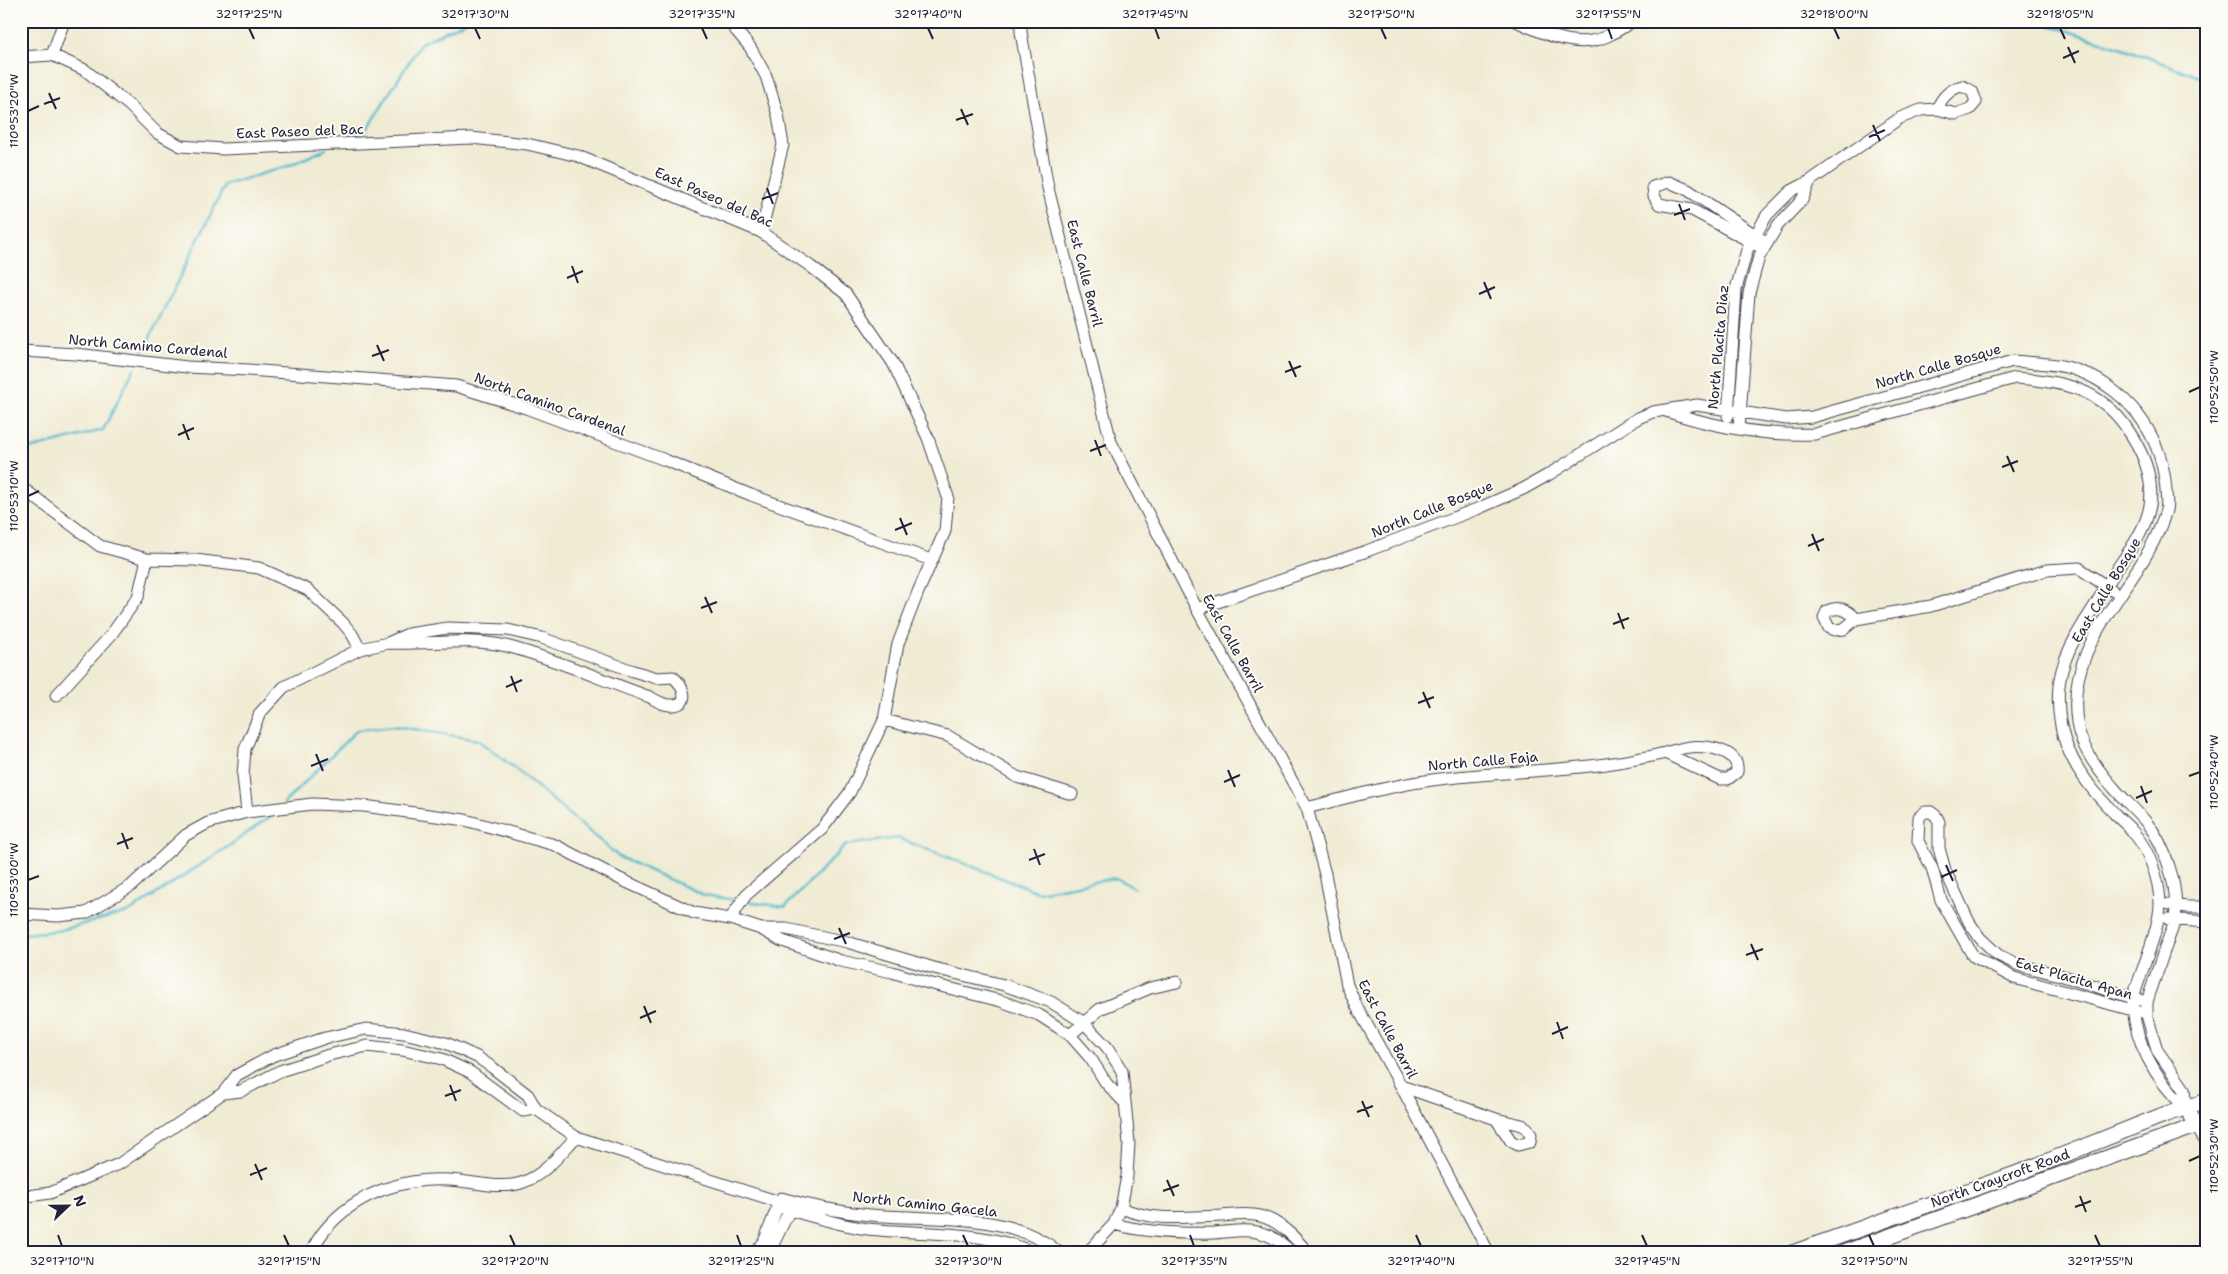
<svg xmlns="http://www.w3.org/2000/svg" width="2228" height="1274" font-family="'Shantell Sans',sans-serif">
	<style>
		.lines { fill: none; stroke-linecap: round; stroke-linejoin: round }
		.stream { stroke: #50bacd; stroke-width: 2.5 }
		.minor-casing { stroke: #414052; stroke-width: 13 }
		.tertiary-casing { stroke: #414052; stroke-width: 16 }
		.secondary-casing { stroke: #414052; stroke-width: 17 }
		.minor { stroke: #fff; stroke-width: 11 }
		.tertiary { stroke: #fff; stroke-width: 14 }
		.secondary { stroke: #fff; stroke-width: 15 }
		.ticks { fill: none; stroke: #22223b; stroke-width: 2 }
		.labels { text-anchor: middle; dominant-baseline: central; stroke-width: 4; stroke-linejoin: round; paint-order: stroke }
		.street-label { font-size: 14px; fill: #22223b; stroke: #fdfcf7 }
		.neatline { fill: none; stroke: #22223b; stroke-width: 2 }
		.ticks-label { font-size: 12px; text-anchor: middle; fill: #22223b }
	</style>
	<rect width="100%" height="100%" fill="#fdfcf7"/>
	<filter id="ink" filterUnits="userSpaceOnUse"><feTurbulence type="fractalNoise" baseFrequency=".02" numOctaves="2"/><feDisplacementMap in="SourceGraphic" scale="10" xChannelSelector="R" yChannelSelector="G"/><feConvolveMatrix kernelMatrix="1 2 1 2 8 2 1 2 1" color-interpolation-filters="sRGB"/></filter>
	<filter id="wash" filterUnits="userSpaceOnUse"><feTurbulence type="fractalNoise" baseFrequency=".0096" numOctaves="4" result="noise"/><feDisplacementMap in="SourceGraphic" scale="20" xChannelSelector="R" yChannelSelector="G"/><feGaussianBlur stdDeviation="1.12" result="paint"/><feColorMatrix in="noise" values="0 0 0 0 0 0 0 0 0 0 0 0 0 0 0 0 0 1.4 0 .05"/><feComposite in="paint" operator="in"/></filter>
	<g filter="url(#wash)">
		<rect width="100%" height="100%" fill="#f0ebd3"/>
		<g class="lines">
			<path class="stream" d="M 2036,21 L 2123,48 L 2207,80
				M 351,138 L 365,132 L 421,43 L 467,21
				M 141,356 L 225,185 L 288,166 L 326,149
				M 21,451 L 103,430 L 134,369
				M 284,803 L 357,730 L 395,726 L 478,740 L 522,774 L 619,857 L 704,895 L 735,900
				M 750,902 L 785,907 L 846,845 L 898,838 L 1038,892 L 1116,878 L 1134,888
				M 21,934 L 57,931 L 129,912 L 229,846 L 275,813"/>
		</g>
	</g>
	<g filter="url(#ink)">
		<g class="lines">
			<g class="minor-casing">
				<path id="minor" d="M 728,21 L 750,47 L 766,76 L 778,115 L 783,145 L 761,232
					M 1021,21 L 1021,32 L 1048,188 L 1111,442 L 1197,609 L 1307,808 L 1325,874 L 1347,985 L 1357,1007 L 1401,1086 L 1489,1253
					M 1516,21 C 1539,31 1565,45 1591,41 C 1606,39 1620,29 1633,21
					M 52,55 L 64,21
					M 21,57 L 52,55 L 85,70 L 130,106 L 157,133 L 181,146 L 223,149 L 471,138 L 527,144 L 578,156 L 761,232 L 810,266 L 846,294 L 893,363 L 928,438 L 948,497 L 945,531 L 918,592 L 898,644 L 884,720 L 850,792 L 822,829 L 746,895 L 730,919
					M 1764,249 L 1692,210 L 1659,204 L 1654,196 L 1653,187 L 1669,182 L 1688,190 L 1767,243
					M 21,351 L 76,354 L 187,367 L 248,370 L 456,386 L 526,408 L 665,460 L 751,495 L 931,560
					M 1666,411 C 1714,427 1764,436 1815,434 L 2015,378 C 2060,381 2101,388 2128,430 C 2143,452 2154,477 2150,505 C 2147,526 2131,549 2119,566 C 2107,584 2097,603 2085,621 C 2063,656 2053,684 2061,726 C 2067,759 2091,790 2114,813 C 2120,820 2128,825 2133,832 C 2149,850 2159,878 2160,902 C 2161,925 2140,974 2133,998 C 2132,1039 2156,1081 2186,1108
					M 1728,416 L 1736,289 L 1747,250 L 1767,215 L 1791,191 L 1810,181 L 1900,118 L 1921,110 L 1937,109 L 1956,114 L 1970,109 L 1976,102 L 1974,96 L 1972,91 L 1962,86 C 1950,89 1942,97 1937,109
					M 1739,429 L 1749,293 L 1759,257 L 1778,225 L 1802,200 L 1810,181
					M 21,487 L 100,546 L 147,559 L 195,560 L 259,568 L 308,590 L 343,623 L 352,634 L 360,649
					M 1197,609 L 1364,552 L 1477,509 L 1523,489 L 1548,475 L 1638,418 L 1653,412 L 1697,405 L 1786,419 L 1812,417 L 2013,361 C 2034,363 2057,363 2076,370 C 2103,379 2129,400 2144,423 C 2158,445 2164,465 2166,490 C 2166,497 2168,504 2166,510 C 2145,586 2064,636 2077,722 C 2080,746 2097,769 2113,787 C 2123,799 2136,810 2146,822 C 2166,845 2179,889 2175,919 C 2173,928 2169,937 2166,945 C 2160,964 2153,983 2147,1002 L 2147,1015 L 2157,1050 L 2184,1089 L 2186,1108
					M 1856,619 C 1848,609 1838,606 1827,611 L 1824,618 L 1829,628 L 1834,630 L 1844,629 L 1856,619 L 1931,606 L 2047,570 L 2079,568 L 2112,590
					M 56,696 L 111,635 L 138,597 L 147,559
					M 884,720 L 948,736 L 1017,777 L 1072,794
					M 1307,808 C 1349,797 1389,786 1432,780 C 1490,772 1548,772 1606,764 C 1625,761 1646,758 1665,753 C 1679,749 1690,745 1706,747 C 1720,749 1739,754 1737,772 L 1728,779 L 1720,779 L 1665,753
					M 247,812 L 243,776 L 245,749 L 260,713 L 284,687 L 360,649 L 388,643 L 408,634 L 448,628 L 508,630 L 542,638 L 633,671 L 657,678 L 673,677 C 682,684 692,704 673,705 C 664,706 657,701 650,697 C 604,681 554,658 506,646 C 469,637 427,645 388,643
					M 2169,904 L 2186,907 L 2207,907
					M 21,914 L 58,916 L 86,913 L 131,886 L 186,835 L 208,823 L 247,812 L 312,804 L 364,806 L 465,820 L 555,845 L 620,879 L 694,913 L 730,919 L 761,929 L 780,940 L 841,961 L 892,972 L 928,983 L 1001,1001 L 1039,1015 L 1070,1035 L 1091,1059 L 1106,1083 L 1123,1101
					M 2168,919 L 2207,922
					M 763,929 L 786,929 L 847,942 L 934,968 L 1004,985 L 1051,1002 L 1083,1022 L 1107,1047 L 1122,1071 L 1129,1143 L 1127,1176 L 1121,1208 L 1114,1224 L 1087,1253
					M 2140,1012 L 2014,978 L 1973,956 L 1941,900 L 1932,868 L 1918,841 L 1919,817 L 1925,812 L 1931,812 L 1936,816 L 1939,822 L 1939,848 L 1945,870 L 1969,922 L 1980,938 L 1998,955 L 2019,965 L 2060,975 L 2140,1000
					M 1070,1035 L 1100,1009 L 1150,988 L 1177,982
					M 1401,1086 L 1496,1119 L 1522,1125 L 1527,1128 L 1531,1135 L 1530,1142 L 1518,1145 L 1511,1141 L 1496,1119
					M 223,1093 L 241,1091 L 280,1071 L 329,1055 L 367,1046 L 402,1050 L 442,1059 L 470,1072 L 523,1111 L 536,1109
					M 21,1197 L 50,1193 L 119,1164 L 223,1093 L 237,1075 L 274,1055 L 325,1038 L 366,1029 L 404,1033 L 446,1043 L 477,1057 L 493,1068 L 528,1095 L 536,1109 L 576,1137 L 773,1200
					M 781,1198 C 809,1206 841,1212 870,1215 C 932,1221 1009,1210 1060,1253
					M 773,1200 L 778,1207 C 806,1214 840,1226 868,1229 C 924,1235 982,1229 1034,1253
					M 1121,1208 C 1156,1222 1185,1217 1222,1216 C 1234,1215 1248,1213 1260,1216 C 1280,1221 1296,1238 1308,1253
					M 1114,1224 C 1147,1233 1180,1234 1214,1233 C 1230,1232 1248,1228 1264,1234 C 1275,1237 1285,1246 1293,1253
					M 310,1253 C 315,1245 319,1237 325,1230 C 357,1191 410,1175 460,1181 C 478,1183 502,1189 521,1183 C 544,1176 560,1154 576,1137
					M 755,1253 L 764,1242 L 780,1200
					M 769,1253 L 793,1203"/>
			</g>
			<g class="tertiary-casing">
				<path id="tertiary" d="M 2186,1108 L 2207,1141"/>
			</g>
			<g class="secondary-casing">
				<path id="secondary" d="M 1792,1253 L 2018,1173 L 2166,1114 L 2207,1101
					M 1843,1253 L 2207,1122"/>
			</g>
			<use href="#minor" class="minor"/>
			<use href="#tertiary" class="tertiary"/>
			<use href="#secondary" class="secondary"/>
		</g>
	</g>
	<path class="ticks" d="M 249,28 L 254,39M 475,28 L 480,39M 702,28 L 707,39M 928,28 L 933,39M 1155,28 L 1159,39M 1381,28 L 1386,39M 1608,28 L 1612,39M 1834,28 L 1839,39M 2060,28 L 2065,39M 2068,47 L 2075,63M 2063,58 L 2079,51M 49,93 L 56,109M 44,104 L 60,98M 961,109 L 968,125M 28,111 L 39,106M 956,120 L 973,114M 1873,125 L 1880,141M 1869,137 L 1885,130M 767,188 L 773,204M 762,199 L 778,193M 1679,204 L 1685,220M 1674,215 L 1690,209M 572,266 L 578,283M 567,278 L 583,271M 1484,282 L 1491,299M 1479,294 L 1495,287M 377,345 L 384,361M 372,356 L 389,350M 1289,361 L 1296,377M 1285,372 L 1301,366M 2189,392 L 2200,387M 183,424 L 189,440M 178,435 L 194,428M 1095,440 L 1101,456M 1090,451 L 1106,445M 2007,456 L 2014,472M 2002,467 L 2018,461M 28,496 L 39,491M 900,518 L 907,535M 895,530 L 912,523M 1812,534 L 1819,551M 1808,546 L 1824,539M 705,597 L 712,613M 701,608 L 717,602M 1618,613 L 1624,629M 1613,624 L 1629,618M 511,676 L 517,692M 506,687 L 522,680M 1423,692 L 1430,708M 1418,703 L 1434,697M 316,754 L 323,771M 311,766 L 328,759M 1228,770 L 1235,787M 2189,776 L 2200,772M 1224,782 L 1240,775M 2141,786 L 2147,803M 2136,798 L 2152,791M 122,833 L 128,849M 117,844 L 133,838M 1034,849 L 1040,865M 1029,860 L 1045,854M 1946,865 L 1953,881M 1941,877 L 1957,870M 28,880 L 39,876M 839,928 L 846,944M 834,939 L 850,933M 1751,944 L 1758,960M 1746,955 L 1763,949M 644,1006 L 651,1023M 640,1018 L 656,1011M 1557,1022 L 1563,1039M 1552,1034 L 1568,1027M 450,1085 L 456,1101M 445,1096 L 461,1090M 1362,1101 L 1369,1117M 1357,1112 L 1373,1106M 2189,1161 L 2200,1156M 255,1164 L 262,1180M 250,1175 L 267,1168M 1167,1180 L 1174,1196M 1163,1191 L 1179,1185M 2080,1196 L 2086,1212M 2075,1207 L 2091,1201M 58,1235 L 62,1246M 284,1235 L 289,1246M 510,1235 L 515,1246M 737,1235 L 741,1246M 963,1235 L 968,1246M 1190,1235 L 1194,1246M 1416,1235 L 1421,1246M 1642,1235 L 1647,1246M 1869,1235 L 1874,1246M 2095,1235 L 2100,1246"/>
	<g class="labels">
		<g class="street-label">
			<text transform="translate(300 131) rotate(-2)">East Paseo del Bac</text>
			<text transform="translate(714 197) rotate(24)">East Paseo del Bac</text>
			<text transform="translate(1085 273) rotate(76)">East Calle Barril</text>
			<text transform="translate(148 346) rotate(5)">North Camino Cardenal</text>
			<text transform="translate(1718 347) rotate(-85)">North Placita Diaz</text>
			<text transform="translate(1938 366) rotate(-16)">North Calle Bosque</text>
			<text transform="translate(550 404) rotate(20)">North Camino Cardenal</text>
			<text transform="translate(1432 509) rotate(-22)">North Calle Bosque</text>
			<text transform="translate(2106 590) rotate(-59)">East Calle Bosque</text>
			<text transform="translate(1233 643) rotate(61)">East Calle Barril</text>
			<text transform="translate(1483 761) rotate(-5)">North Calle Faja</text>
			<text transform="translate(2074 978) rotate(16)">East Placita Apan</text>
			<text transform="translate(1388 1029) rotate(62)">East Calle Barril</text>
			<text transform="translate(2000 1178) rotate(-20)">North Craycroft Road</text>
			<text transform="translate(925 1204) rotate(6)">North Camino Gacela</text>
		</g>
	</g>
	<rect width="2228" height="1274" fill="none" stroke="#fdfcf7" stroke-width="55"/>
	<g transform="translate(68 1206) rotate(68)" stroke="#fdfcf7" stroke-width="4" paint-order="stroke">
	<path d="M0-4L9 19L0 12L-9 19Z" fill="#22223b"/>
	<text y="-8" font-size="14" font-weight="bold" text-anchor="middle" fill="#22223b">N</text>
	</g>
	<rect x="28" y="28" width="2172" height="1218" class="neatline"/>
	<g class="ticks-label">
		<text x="249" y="18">32°17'25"N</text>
		<text x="475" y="18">32°17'30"N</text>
		<text x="702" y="18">32°17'35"N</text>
		<text x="928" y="18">32°17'40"N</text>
		<text x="1155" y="18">32°17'45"N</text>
		<text x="1381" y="18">32°17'50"N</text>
		<text x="1608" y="18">32°17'55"N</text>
		<text x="1834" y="18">32°18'00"N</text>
		<text x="2060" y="18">32°18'05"N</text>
		<text transform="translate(14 111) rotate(-90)" y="4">110°53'20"W</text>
		<text transform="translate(2214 387) rotate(-90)" y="4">110°52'50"W</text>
		<text transform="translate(14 496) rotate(-90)" y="4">110°53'10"W</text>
		<text transform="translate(2214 772) rotate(-90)" y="4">110°52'40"W</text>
		<text transform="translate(14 880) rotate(-90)" y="4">110°53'00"W</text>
		<text transform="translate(2214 1156) rotate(-90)" y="4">110°52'30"W</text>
		<text x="62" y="1265">32°17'10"N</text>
		<text x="289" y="1265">32°17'15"N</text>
		<text x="515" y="1265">32°17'20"N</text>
		<text x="741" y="1265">32°17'25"N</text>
		<text x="968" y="1265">32°17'30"N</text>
		<text x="1194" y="1265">32°17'35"N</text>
		<text x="1421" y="1265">32°17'40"N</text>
		<text x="1647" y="1265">32°17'45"N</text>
		<text x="1874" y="1265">32°17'50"N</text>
		<text x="2100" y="1265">32°17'55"N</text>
	</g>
</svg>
